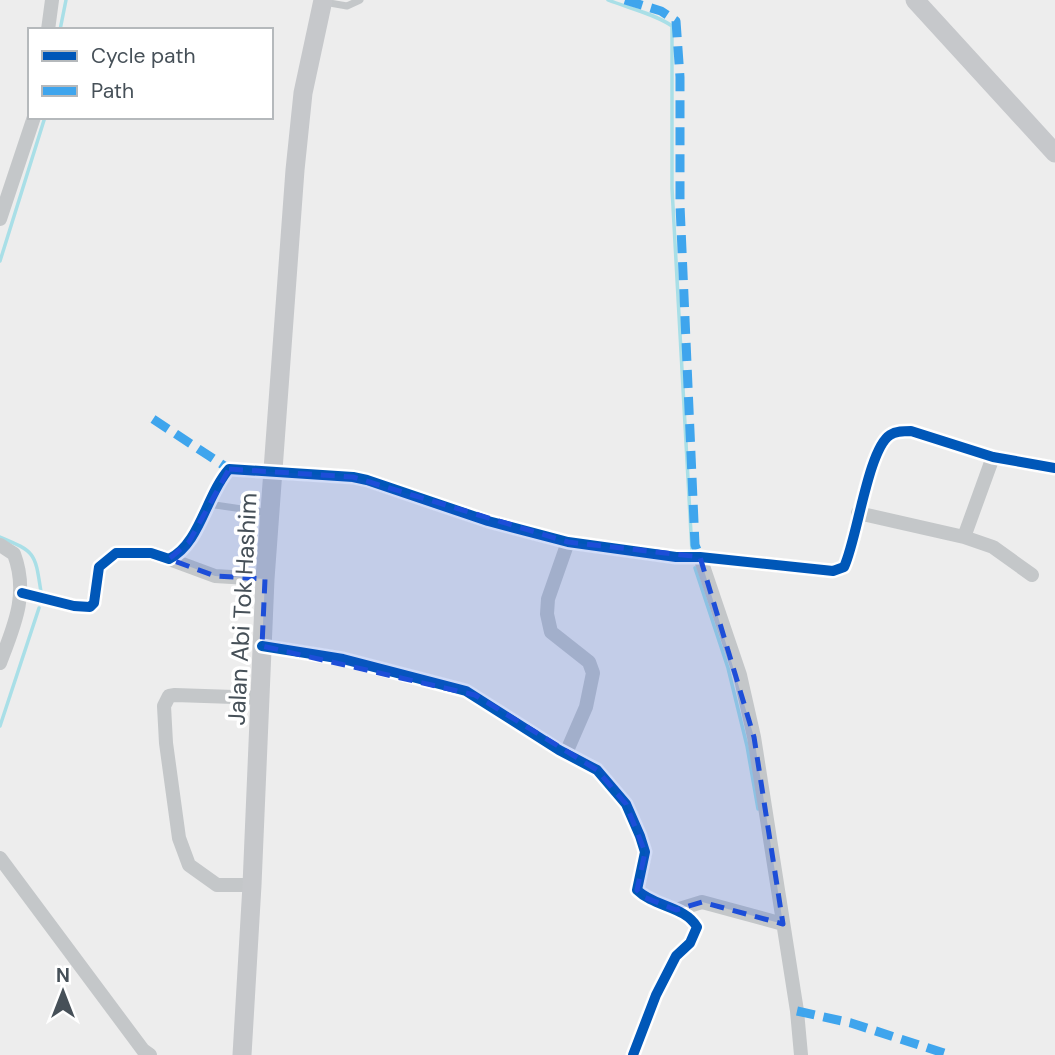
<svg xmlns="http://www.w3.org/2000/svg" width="1055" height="1055" font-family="'DM Sans',sans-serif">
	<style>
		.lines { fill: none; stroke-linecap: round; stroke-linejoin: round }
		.stream { stroke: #a9dfe7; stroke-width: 3.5 }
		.lane { stroke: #c4c7c9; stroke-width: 7 }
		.street { stroke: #c4c7c9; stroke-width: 14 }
		.secondary { stroke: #c6c8cb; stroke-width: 19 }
		.quiet { stroke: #3fa5ed; stroke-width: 9; stroke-dasharray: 18 9; stroke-linecap: butt }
		.cycleway-casing { stroke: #fff; stroke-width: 15 }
		.cycleway { stroke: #0057b8; stroke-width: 10 }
		.marked { fill: #1d4ed8; fill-opacity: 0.2; stroke: #1d4ed8; stroke-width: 5; stroke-dasharray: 14 9; stroke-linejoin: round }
		.labels { text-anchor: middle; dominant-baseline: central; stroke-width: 7; stroke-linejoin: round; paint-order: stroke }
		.street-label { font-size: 24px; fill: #465058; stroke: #fff }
	</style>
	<rect width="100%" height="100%" fill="#ededed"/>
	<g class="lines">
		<path class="stream" d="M 608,0 C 628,8 655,14 672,26 L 672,188 L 692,552
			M 60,30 L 66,0
			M 0,261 L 45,117
			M 0,537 C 36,552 35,553 41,592
			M 695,568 L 728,668 L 747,746 L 758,809
			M 0,726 L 39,608"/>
		<path class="lane" d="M 324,2 L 347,6 L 360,0
			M 208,504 L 269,513"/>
		<path class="street" d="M 48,30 L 52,0
			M 0,219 L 34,117
			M 858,513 L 964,537 L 993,547 L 1032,575
			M 964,537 L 993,457
			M 0,545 L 14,554 C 29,594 14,626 0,663
			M 700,557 L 740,675 L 754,737 L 797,1011 L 801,1055
			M 169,559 L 215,576 L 265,579
			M 22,593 L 74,606 L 90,607 L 94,603 L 99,567 L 116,553 L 151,553 L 169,559 C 200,544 206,495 229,469 L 353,477 L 367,480 L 488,521 L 568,542 L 676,557 L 700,557 L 833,571 L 844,567 C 857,540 868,449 890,435 C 896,431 904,431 911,431 L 993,457 L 1055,468
			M 262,646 L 343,659 L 466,691 L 559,750 L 597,770 L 626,804 L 640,836 L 645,852 L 637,890 C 654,907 685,906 697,927 L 690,943 L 676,956 L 656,995 L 633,1055
			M 566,753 L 586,707 L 593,673 L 589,662 L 551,632 L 547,614 L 548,599 L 568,542
			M 0,858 L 143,1050 L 150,1055
			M 252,885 L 217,885 L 189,865 L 179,838 L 166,743 L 164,706 L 169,696 L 175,695 L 261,698
			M 676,910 L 702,902 L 783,924"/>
		<path class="secondary" d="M 915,0 L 1055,153
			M 242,1055 L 252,885 L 265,579 L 295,170 L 303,93 L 323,0"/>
		<path class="quiet" d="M 625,0 L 661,11 L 676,21 L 680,77 L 680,205 L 695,545 L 700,557
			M 153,419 L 229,469
			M 797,1011 L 851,1023 L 950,1055"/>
		<g class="cycleway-casing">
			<path id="cycleway" d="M 22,593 L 74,606 L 90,607 L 94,603 L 99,567 L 116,553 L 151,553 L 169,559 C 200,544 206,495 229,469 L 353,477 L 367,480 L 488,521 L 568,542 L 676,557 L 700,557 L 833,571 L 844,567 C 857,540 868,449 890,435 C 896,431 904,431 911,431 L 993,457 L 1055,468
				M 262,646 L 343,659 L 466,691 L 559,750 L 597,770 L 626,804 L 640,836 L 645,852 L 637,890 C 654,907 685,906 697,927 L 690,943 L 676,956 L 656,995 L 633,1055"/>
		</g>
		<use href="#cycleway" class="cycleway"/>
	</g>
	<path class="marked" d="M 229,469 L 353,477 L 568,542 L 700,557 L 754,737 L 783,924 L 702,902 L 676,910 L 644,897 L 637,890 L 645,852 L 626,804 L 597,770 L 475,695 L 262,646 L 265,579 L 215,576 L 169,559 L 189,542 Z"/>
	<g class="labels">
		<g class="street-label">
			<text transform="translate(242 609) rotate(-87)">Jalan Abi Tok Hashim</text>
		</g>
	</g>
	<rect x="28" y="28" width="245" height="91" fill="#ffffff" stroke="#b5b9bc" stroke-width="2"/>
	<rect x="42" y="51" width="35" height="10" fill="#0057b8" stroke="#b5b9bc" stroke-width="2"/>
	<text x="91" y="63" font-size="21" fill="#465058">Cycle path</text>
	<rect x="42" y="86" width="35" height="10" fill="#3fa5ed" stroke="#b5b9bc" stroke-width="2"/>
	<text x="91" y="98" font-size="21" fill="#465058">Path</text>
	<g transform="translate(63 992)" stroke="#ffffff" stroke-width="5" paint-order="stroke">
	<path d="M0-5L12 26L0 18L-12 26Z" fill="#465058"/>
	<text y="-10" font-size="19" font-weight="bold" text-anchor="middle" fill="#465058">N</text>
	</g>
</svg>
